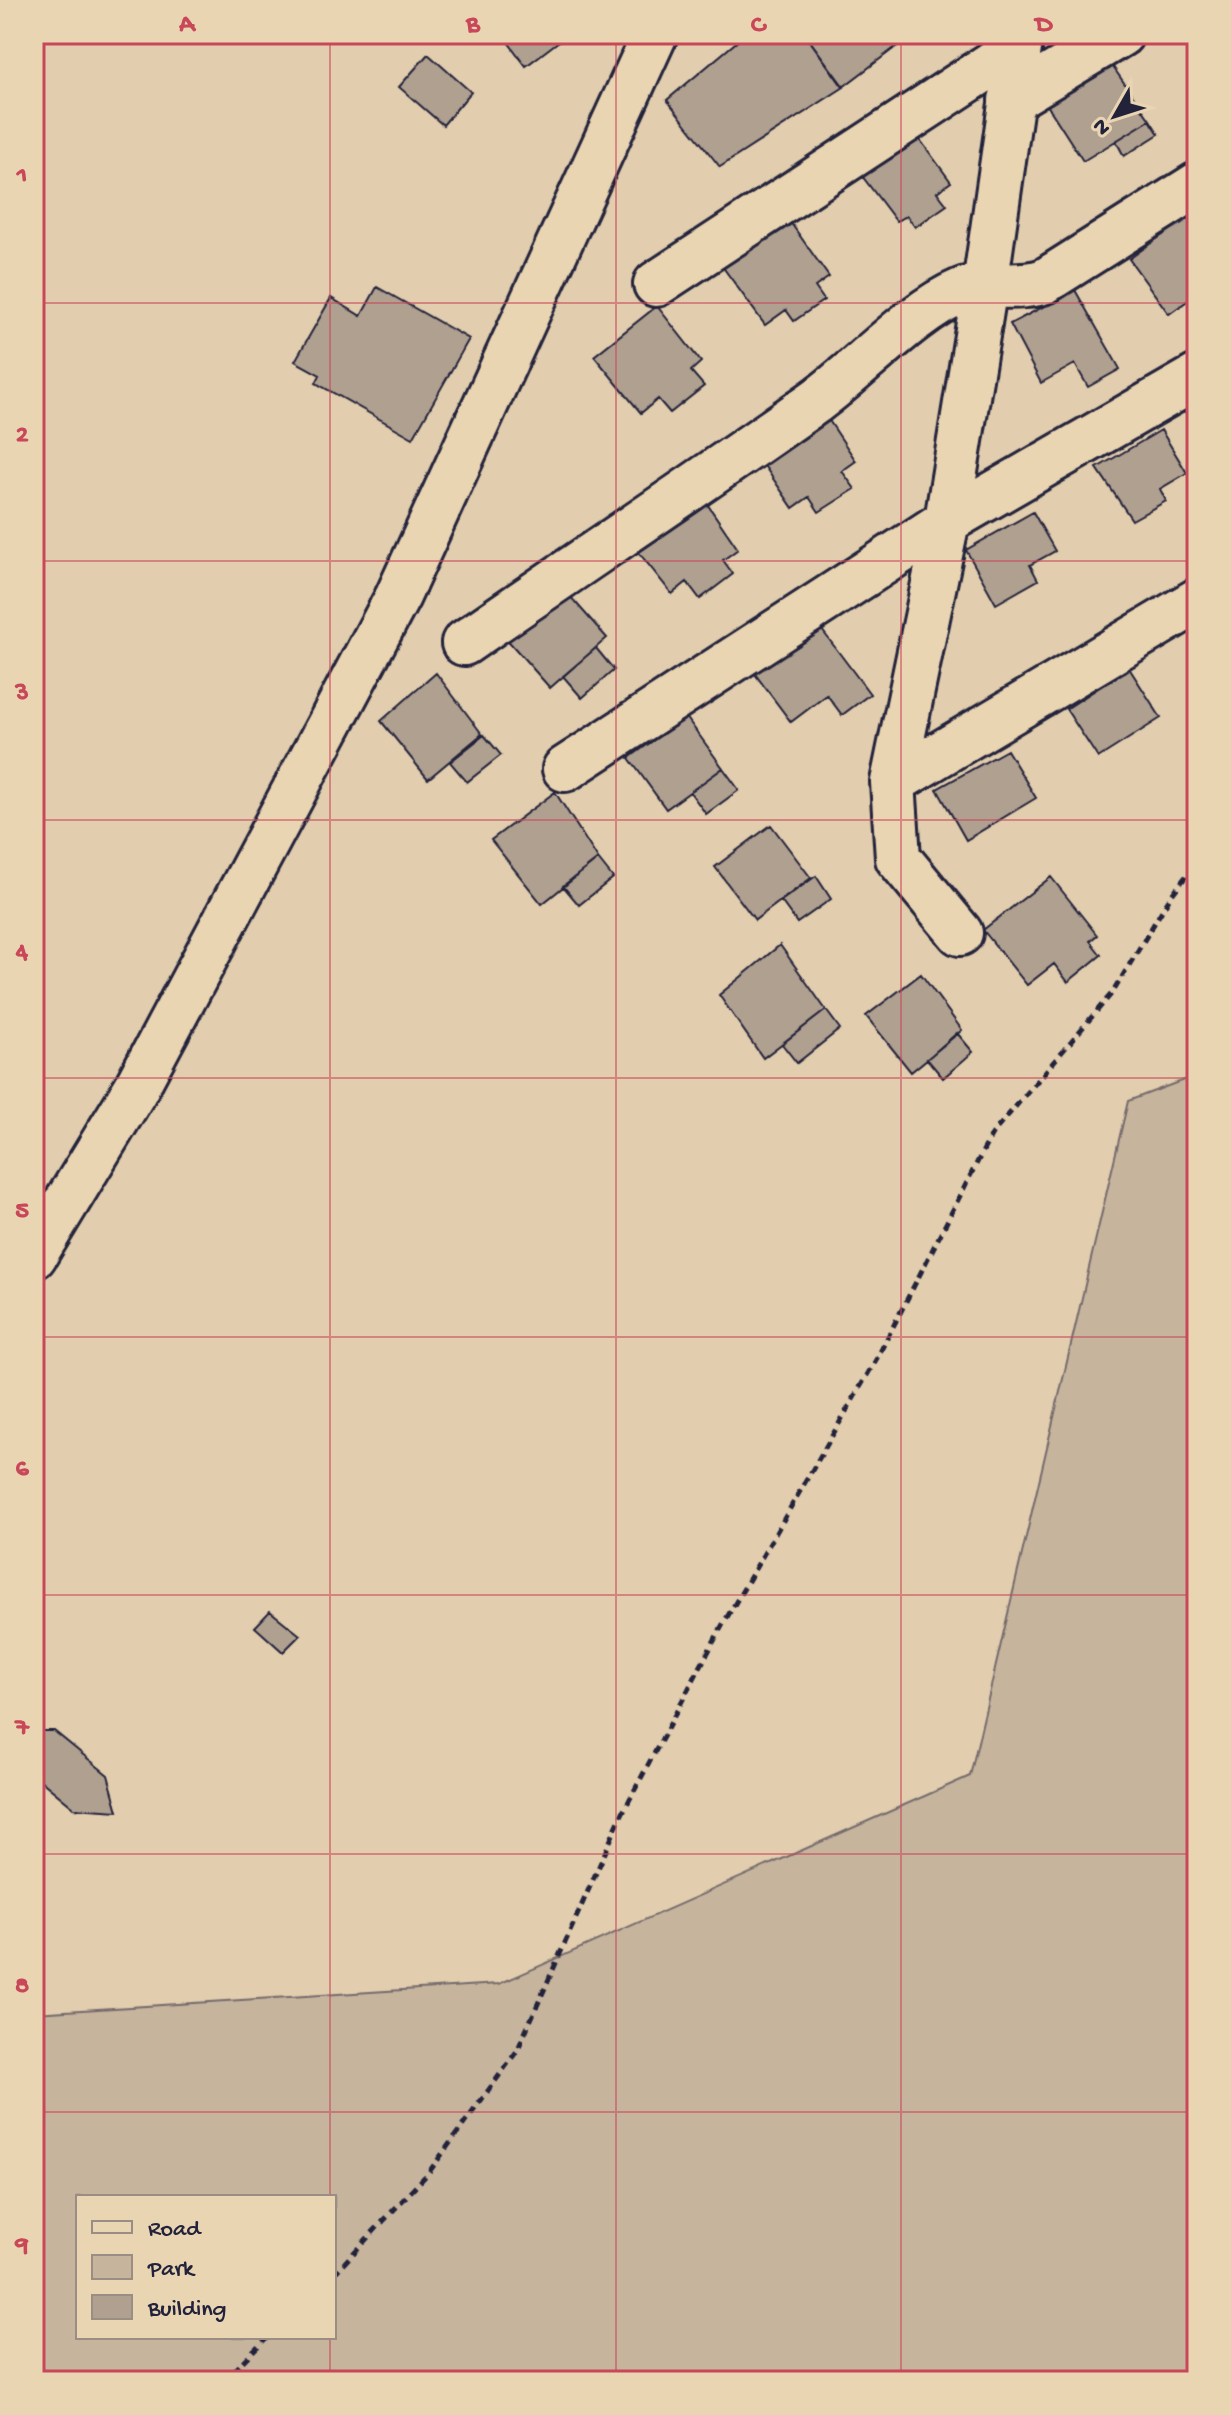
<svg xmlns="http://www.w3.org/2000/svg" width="1231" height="2415" font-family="'Gochi Hand',sans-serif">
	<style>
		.green { fill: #c6b49d; stroke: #746b6c; stroke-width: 2; fill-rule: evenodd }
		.building { fill: #b0a090; stroke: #22223b; stroke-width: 2 }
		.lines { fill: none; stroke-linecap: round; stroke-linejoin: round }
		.minor-casing { stroke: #22223b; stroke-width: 50 }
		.path { stroke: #22223b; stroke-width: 5; stroke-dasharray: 8 6; stroke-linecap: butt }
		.minor { stroke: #ead5b3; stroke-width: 44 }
		.grid { fill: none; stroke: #c84759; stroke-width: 2; stroke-opacity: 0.55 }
		.neatline { fill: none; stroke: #c84759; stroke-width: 3 }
		.grid-label { font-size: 26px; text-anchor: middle; font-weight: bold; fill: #c84759 }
	</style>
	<rect width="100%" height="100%" fill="#e2ceae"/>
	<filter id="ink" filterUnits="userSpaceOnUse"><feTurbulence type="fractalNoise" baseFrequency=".0125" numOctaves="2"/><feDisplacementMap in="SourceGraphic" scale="16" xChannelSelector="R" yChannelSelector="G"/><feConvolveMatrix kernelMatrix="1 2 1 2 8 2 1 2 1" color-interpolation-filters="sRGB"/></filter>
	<g filter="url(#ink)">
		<path class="green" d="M 1197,1075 L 1197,2381 L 34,2381 L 34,2013 L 499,1984 L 970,1776 L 1128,1101 ZM 78,2197 L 334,2197 L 334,2337 L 78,2337 Z"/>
		<path class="building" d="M 518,34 L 566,34 L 567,35 L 526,66 L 508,42 Z
			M 746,34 L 805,34 L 844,87 L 720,167 L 667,100 Z
			M 805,34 L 913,34 L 843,87 Z
			M 1185,34 L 1197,34 L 1197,52 Z
			M 428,54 L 471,92 L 443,125 L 399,87 Z
			M 1106,57 L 1150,120 L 1083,161 L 1042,97 Z
			M 1150,120 L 1159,134 L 1124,156 L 1116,141 Z
			M 910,126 L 951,182 L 937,192 L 947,205 L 915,227 L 907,216 L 896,221 L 856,168 Z
			M 1197,210 L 1197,294 L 1169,314 L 1129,259 Z
			M 788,219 L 829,277 L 815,287 L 824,300 L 794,321 L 786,310 L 765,325 L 722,266 Z
			M 377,287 L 469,339 L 413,438 L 316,383 L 320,375 L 295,361 L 331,298 L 361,316 Z
			M 1075,290 L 1120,369 L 1088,387 L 1075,364 L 1041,383 L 1010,324 Z
			M 657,306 L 701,362 L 691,371 L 704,386 L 670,413 L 658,399 L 641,413 L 594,356 Z
			M 820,407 L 856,461 L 842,471 L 855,489 L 819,512 L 809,497 L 793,508 L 755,452 Z
			M 1161,430 L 1187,473 L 1160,489 L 1166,501 L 1132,520 L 1097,468 Z
			M 701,495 L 738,549 L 723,560 L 733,574 L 700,599 L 687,582 L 672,594 L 632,544 Z
			M 1033,512 L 1055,551 L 1030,565 L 1038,580 L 996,604 L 966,550 Z
			M 561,586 L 607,638 L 550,688 L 504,636 Z
			M 813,618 L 870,694 L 842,715 L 827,695 L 791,722 L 749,666 Z
			M 596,648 L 614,670 L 582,698 L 563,676 Z
			M 1129,668 L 1161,718 L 1098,758 L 1066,709 Z
			M 436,673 L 482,734 L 428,779 L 381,721 Z
			M 686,717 L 723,768 L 666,809 L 629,758 Z
			M 484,735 L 501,755 L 467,782 L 450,762 Z
			M 1007,750 L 1036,798 L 966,840 L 937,789 Z
			M 723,768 L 739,790 L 706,814 L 690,792 Z
			M 555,792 L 598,859 L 542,904 L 491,840 Z
			M 771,825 L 811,878 L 755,920 L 715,867 Z
			M 598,859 L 613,878 L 579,905 L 563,886 Z
			M 816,876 L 831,899 L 797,923 L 781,901 Z
			M 1051,877 L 1097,935 L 1090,941 L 1101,955 L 1068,982 L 1054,964 L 1027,985 L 983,930 Z
			M 780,945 L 826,1010 L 763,1058 L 719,995 Z
			M 921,974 L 962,1030 L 911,1072 L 866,1016 Z
			M 826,1010 L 840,1029 L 797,1063 L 782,1044 Z
			M 957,1033 L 973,1052 L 943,1078 L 927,1059 Z
			M 270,1611 L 300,1635 L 283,1652 L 255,1627 Z
			M 34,1731 L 54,1731 L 108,1775 L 118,1811 L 74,1808 L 34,1775 Z"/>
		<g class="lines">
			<g class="minor-casing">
				<path id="minor" d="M 1011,100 L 1121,34
					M 656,284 L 1018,47
					M 464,643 C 581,562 700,483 816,401 C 860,369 913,311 961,291 C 987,280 1016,291 1045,281 L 1197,185
					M 565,769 L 947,521 L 1197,377
					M 893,782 L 1197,601
					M 960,933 L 898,858 L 893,782 L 947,521 L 985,286 L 1021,34
					M 34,1256 L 135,1090 L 398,596 L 655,34"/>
			</g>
			<path class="path" d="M 334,2274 L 429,2172 L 517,2051 L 623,1812 L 722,1626 L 877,1358 L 984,1149 L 993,1133 L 1113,992 L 1170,897 L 1197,862
				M 223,2381 L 267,2337"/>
			<use href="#minor" class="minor"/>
		</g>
	</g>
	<path class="grid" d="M 330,34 L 330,2197M 616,34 L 616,2381M 901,34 L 901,2381M 34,303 L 1197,303M 34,561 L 1197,561M 34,820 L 1197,820M 34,1078 L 1197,1078M 34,1337 L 1197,1337M 34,1595 L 1197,1595M 34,1854 L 1197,1854M 34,2112 L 1197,2112M 330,2337 L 330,2381"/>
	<rect width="1231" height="2415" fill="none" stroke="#ead5b3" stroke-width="88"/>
	<rect x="76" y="2195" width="260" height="144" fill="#ead5b3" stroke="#9a8d83" stroke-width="2"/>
	<rect x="92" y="2221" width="40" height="12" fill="#ead5b3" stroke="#9a8d83" stroke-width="2"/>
	<text x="148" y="2235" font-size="24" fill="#22223b">Road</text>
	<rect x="92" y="2255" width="40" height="24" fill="#c6b49d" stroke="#9a8d83" stroke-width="2"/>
	<text x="148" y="2275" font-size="24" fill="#22223b">Park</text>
	<rect x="92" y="2295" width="40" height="24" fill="#b0a090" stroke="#9a8d83" stroke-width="2"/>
	<text x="148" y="2315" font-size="24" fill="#22223b">Building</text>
	<g transform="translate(1115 116) rotate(231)" stroke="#ead5b3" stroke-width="6" paint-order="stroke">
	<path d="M0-6L14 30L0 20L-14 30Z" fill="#22223b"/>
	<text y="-12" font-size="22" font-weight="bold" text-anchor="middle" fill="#22223b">N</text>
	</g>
	<rect x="44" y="44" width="1143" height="2327" class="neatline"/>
	<g class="grid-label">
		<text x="187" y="31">A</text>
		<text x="473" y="31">B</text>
		<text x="758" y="31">C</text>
		<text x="1044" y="31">D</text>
		<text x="22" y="182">1</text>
		<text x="22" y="441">2</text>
		<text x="22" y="699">3</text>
		<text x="22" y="958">4</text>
		<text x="22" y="1217">5</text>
		<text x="22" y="1475">6</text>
		<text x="22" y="1734">7</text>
		<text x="22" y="1992">8</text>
		<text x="22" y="2251">9</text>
	</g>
</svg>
